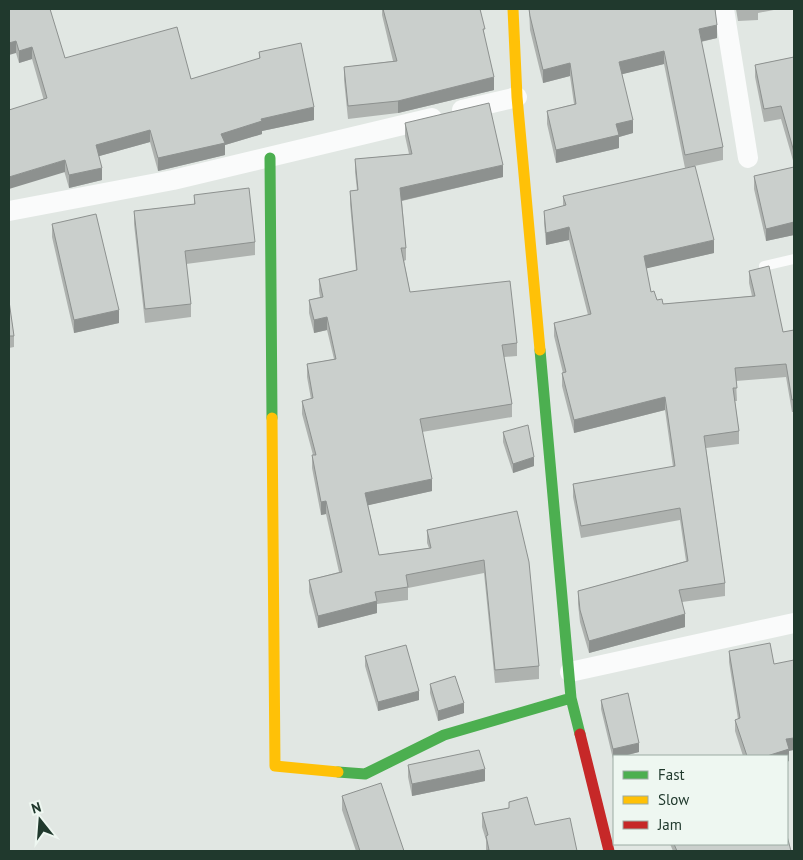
<svg xmlns="http://www.w3.org/2000/svg" width="803" height="860" font-family="'PT Sans',sans-serif">
	<style>
		.lines { fill: none; stroke-linecap: round; stroke-linejoin: round }
		.lane { stroke: #fafbfb; stroke-width: 10 }
		.street { stroke: #fafbfb; stroke-width: 20 }
		.fast { stroke: #4caf50; stroke-width: 11 }
		.slow { stroke: #ffc107; stroke-width: 11 }
		.jam { stroke: #c62828; stroke-width: 11 }
		.wall { fill: #aeb2af }
		.shaded-wall { fill: #8d918f }
		.building { fill: #cacfcc; stroke: #8d918f }
	</style>
	<rect width="100%" height="100%" fill="#e1e7e3"/>
	<g class="lines">
		<path class="lane" d="M 764,266 L 794,259"/>
		<path class="street" d="M 724,9 L 748,158
			M 462,110 L 517,97
			M 9,211 L 173,180 L 432,118
			M 570,672 L 794,623"/>
		<path class="fast" d="M 270,158 L 272,418
			M 540,350 L 571,698 L 580,734
			M 338,772 L 365,774 L 444,735 L 571,698"/>
		<path class="slow" d="M 513,9 L 517,97 L 540,350
			M 272,418 L 275,766 L 338,772"/>
		<path class="jam" d="M 580,734 L 609,851"/>
	</g>
	<path class="wall" d="M 9,9 L 65,58 L 191,79 L 259,59 L 259,52 L 314,120 L 262,131 L 262,134 L 225,145 L 225,155 L 158,171 L 150,142 L 99,156 L 102,180 L 69,188 L 32,59 L 19,63 L 16,53 Z
		M 382,9 L 480,9 L 494,90 L 398,113 L 348,119 L 344,80 L 344,67 L 393,61 L 382,15 Z
		M 529,9 L 715,9 L 717,38 L 701,42 L 723,147 L 723,160 L 685,168 L 664,64 L 622,74 L 633,133 L 619,137 L 619,148 L 556,163 L 547,124 L 547,111 L 574,104 L 570,76 L 543,83 L 530,30 Z
		M 736,9 L 779,9 L 758,13 L 758,20 L 738,21 Z
		M 794,57 L 794,164 L 781,119 L 764,122 L 755,77 L 755,65 Z
		M 405,123 L 503,177 L 402,201 L 406,248 L 406,260 L 404,261 L 410,292 L 517,343 L 517,356 L 504,357 L 512,404 L 512,417 L 422,432 L 432,491 L 368,505 L 379,555 L 429,548 L 427,543 L 427,530 L 517,511 L 539,666 L 539,679 L 495,683 L 484,573 L 408,588 L 408,600 L 377,604 L 377,613 L 318,628 L 309,592 L 309,580 L 339,572 L 326,514 L 321,515 L 312,468 L 312,455 L 313,455 L 302,414 L 302,401 L 311,399 L 307,377 L 307,364 L 334,359 L 327,330 L 314,333 L 309,313 L 309,300 L 320,297 L 319,291 L 319,279 L 356,270 L 350,204 L 350,191 L 357,190 L 355,172 L 355,159 L 409,154 L 405,136 Z
		M 794,167 L 794,235 L 766,241 L 754,189 L 754,176 Z
		M 194,195 L 255,242 L 255,255 L 186,264 L 191,304 L 191,317 L 145,323 L 134,224 L 134,211 L 194,204 Z
		M 563,196 L 714,253 L 646,268 L 651,292 L 657,300 L 663,304 L 752,296 L 749,283 L 749,271 L 783,332 L 794,330 L 794,412 L 792,412 L 786,377 L 736,381 L 737,401 L 735,401 L 739,431 L 739,444 L 706,448 L 725,583 L 725,596 L 682,602 L 685,627 L 589,653 L 580,622 L 578,604 L 578,591 L 686,561 L 680,520 L 581,538 L 573,497 L 573,484 L 673,467 L 665,410 L 574,433 L 562,386 L 562,373 L 563,373 L 554,336 L 554,323 L 588,315 L 569,240 L 546,245 L 544,223 L 544,211 L 563,206 Z
		M 52,224 L 119,323 L 74,333 L 52,237 Z
		M 9,301 L 14,336 L 14,347 L 9,348 Z
		M 503,432 L 534,466 L 513,473 L 503,442 Z
		M 729,651 L 789,751 L 789,761 L 787,756 L 743,756 L 735,731 L 735,720 L 738,719 L 729,662 Z
		M 365,656 L 419,700 L 378,711 L 365,666 Z
		M 430,684 L 464,713 L 438,721 L 430,693 Z
		M 601,700 L 639,752 L 613,759 L 601,709 Z
		M 408,765 L 485,781 L 412,796 L 408,777 Z
		M 342,796 L 404,851 L 356,851 L 342,810 Z
		M 509,802 L 535,825 L 577,851 L 486,850 L 486,840 L 482,827 L 482,813 L 509,808 Z
		M 670,844 L 787,844 L 791,851 L 673,851 Z"/>
	<path class="shaded-wall" d="M 717,25 L 717,38 L 699,42 L 699,29 Z
		M 16,41 L 16,53 L 9,55 L 9,43 Z
		M 32,47 L 32,59 L 19,63 L 19,51 Z
		M 664,51 L 664,64 L 619,75 L 619,62 Z
		M 570,63 L 570,76 L 543,83 L 543,70 Z
		M 494,77 L 494,90 L 398,113 L 398,101 Z
		M 314,107 L 314,120 L 262,131 L 262,134 L 225,145 L 225,155 L 158,171 L 158,158 L 261,119 Z
		M 633,120 L 633,133 L 619,137 L 619,148 L 556,163 L 556,150 L 616,124 Z
		M 150,130 L 150,142 L 96,157 L 96,145 Z
		M 65,160 L 65,172 L 9,189 L 9,177 Z
		M 503,165 L 503,177 L 400,201 L 400,188 Z
		M 102,168 L 102,180 L 69,188 L 69,175 Z
		M 794,222 L 794,235 L 766,241 L 766,229 Z
		M 569,227 L 569,240 L 546,245 L 546,233 Z
		M 714,240 L 714,253 L 644,269 L 644,256 Z
		M 119,310 L 119,323 L 74,333 L 74,320 Z
		M 327,317 L 327,330 L 314,333 L 314,320 Z
		M 665,397 L 665,410 L 574,433 L 574,420 Z
		M 534,457 L 534,466 L 513,473 L 513,464 Z
		M 432,479 L 432,491 L 365,506 L 365,493 Z
		M 326,501 L 326,514 L 321,515 L 321,502 Z
		M 377,601 L 377,613 L 318,628 L 318,616 Z
		M 685,614 L 685,627 L 589,653 L 589,641 Z
		M 419,691 L 419,700 L 378,711 L 378,702 Z
		M 464,703 L 464,713 L 438,721 L 438,711 Z
		M 794,738 L 794,750 L 789,751 L 789,761 L 787,762 L 787,756 L 767,756 L 786,739 Z
		M 639,743 L 639,752 L 623,756 L 614,756 L 614,758 L 613,759 L 613,749 Z
		M 485,769 L 485,781 L 412,796 L 412,784 Z"/>
	<path class="building" d="M 9,9 L 50,9 L 65,58 L 177,27 L 191,79 L 260,58 L 259,52 L 301,43 L 314,107 L 261,119 L 262,121 L 221,134 L 225,143 L 158,158 L 150,130 L 96,145 L 102,168 L 69,175 L 65,160 L 9,177 L 9,110 L 47,98 L 32,47 L 19,51 L 16,41 L 9,43 Z
		M 383,9 L 480,9 L 485,29 L 483,29 L 494,77 L 398,101 L 348,106 L 344,67 L 397,61 Z
		M 529,9 L 715,9 L 717,25 L 699,29 L 723,147 L 685,155 L 664,51 L 619,62 L 633,120 L 616,124 L 619,135 L 556,150 L 547,111 L 576,104 L 570,63 L 543,70 L 530,16 Z
		M 794,57 L 794,152 L 781,106 L 764,109 L 755,65 Z
		M 489,103 L 503,165 L 400,188 L 406,248 L 401,248 L 410,292 L 510,281 L 517,343 L 502,345 L 512,404 L 420,419 L 432,479 L 365,493 L 379,555 L 431,548 L 427,530 L 517,511 L 529,562 L 539,666 L 495,670 L 484,560 L 406,575 L 408,587 L 375,592 L 377,601 L 318,616 L 309,580 L 342,572 L 326,501 L 321,502 L 312,455 L 316,455 L 302,401 L 313,398 L 307,364 L 336,359 L 327,317 L 314,320 L 309,300 L 323,297 L 319,279 L 357,270 L 350,191 L 358,190 L 355,159 L 412,154 L 405,123 Z
		M 695,166 L 714,240 L 644,256 L 651,292 L 654,291 L 657,300 L 662,299 L 663,304 L 755,296 L 749,271 L 769,266 L 783,332 L 794,330 L 794,399 L 792,400 L 786,364 L 735,368 L 737,388 L 733,388 L 739,431 L 704,436 L 725,583 L 679,590 L 685,614 L 589,641 L 580,610 L 578,591 L 688,561 L 680,508 L 581,526 L 573,484 L 675,466 L 665,397 L 574,420 L 562,373 L 566,372 L 554,323 L 591,314 L 569,227 L 546,233 L 544,211 L 566,205 L 563,196 Z
		M 794,167 L 794,222 L 766,229 L 754,176 Z
		M 249,188 L 255,242 L 185,251 L 191,304 L 145,309 L 134,211 L 195,204 L 194,195 Z
		M 96,214 L 119,310 L 74,320 L 52,224 Z
		M 9,301 L 14,336 L 9,336 Z
		M 528,425 L 534,457 L 513,464 L 503,432 Z
		M 770,643 L 774,664 L 794,660 L 794,738 L 786,739 L 789,749 L 767,756 L 747,756 L 735,720 L 740,718 L 729,651 Z
		M 406,645 L 419,691 L 378,702 L 365,656 Z
		M 455,676 L 464,703 L 438,711 L 430,684 Z
		M 628,693 L 639,743 L 613,749 L 601,700 Z
		M 479,750 L 485,769 L 412,784 L 408,765 Z
		M 381,783 L 404,851 L 360,851 L 342,796 Z
		M 527,797 L 535,825 L 570,818 L 577,851 L 484,851 L 489,850 L 486,836 L 488,835 L 482,813 L 509,808 L 509,802 Z
		M 787,836 L 791,851 L 677,851 L 674,844 L 787,844 Z"/>
	<rect width="803" height="860" fill="none" stroke="#20392d" stroke-width="20"/>
	<rect x="613" y="755" width="175" height="90" fill="#eef7f1" stroke="#9caba3"/>
	<rect x="623" y="771" width="25" height="8" fill="#4caf50" stroke="#9caba3"/>
	<text x="658" y="780" font-size="15" fill="#20392d">Fast</text>
	<rect x="623" y="796" width="25" height="8" fill="#ffc107" stroke="#9caba3"/>
	<text x="658" y="805" font-size="15" fill="#20392d">Slow</text>
	<rect x="623" y="821" width="25" height="8" fill="#c62828" stroke="#9caba3"/>
	<text x="658" y="830" font-size="15" fill="#20392d">Jam</text>
	<g transform="translate(40 820) rotate(343)" stroke="#eef7f1" stroke-width="4" paint-order="stroke">
	<path d="M0-4L9 19L0 12L-9 19Z" fill="#20392d"/>
	<text y="-8" font-size="14" font-weight="bold" text-anchor="middle" fill="#20392d">N</text>
	</g>
</svg>
